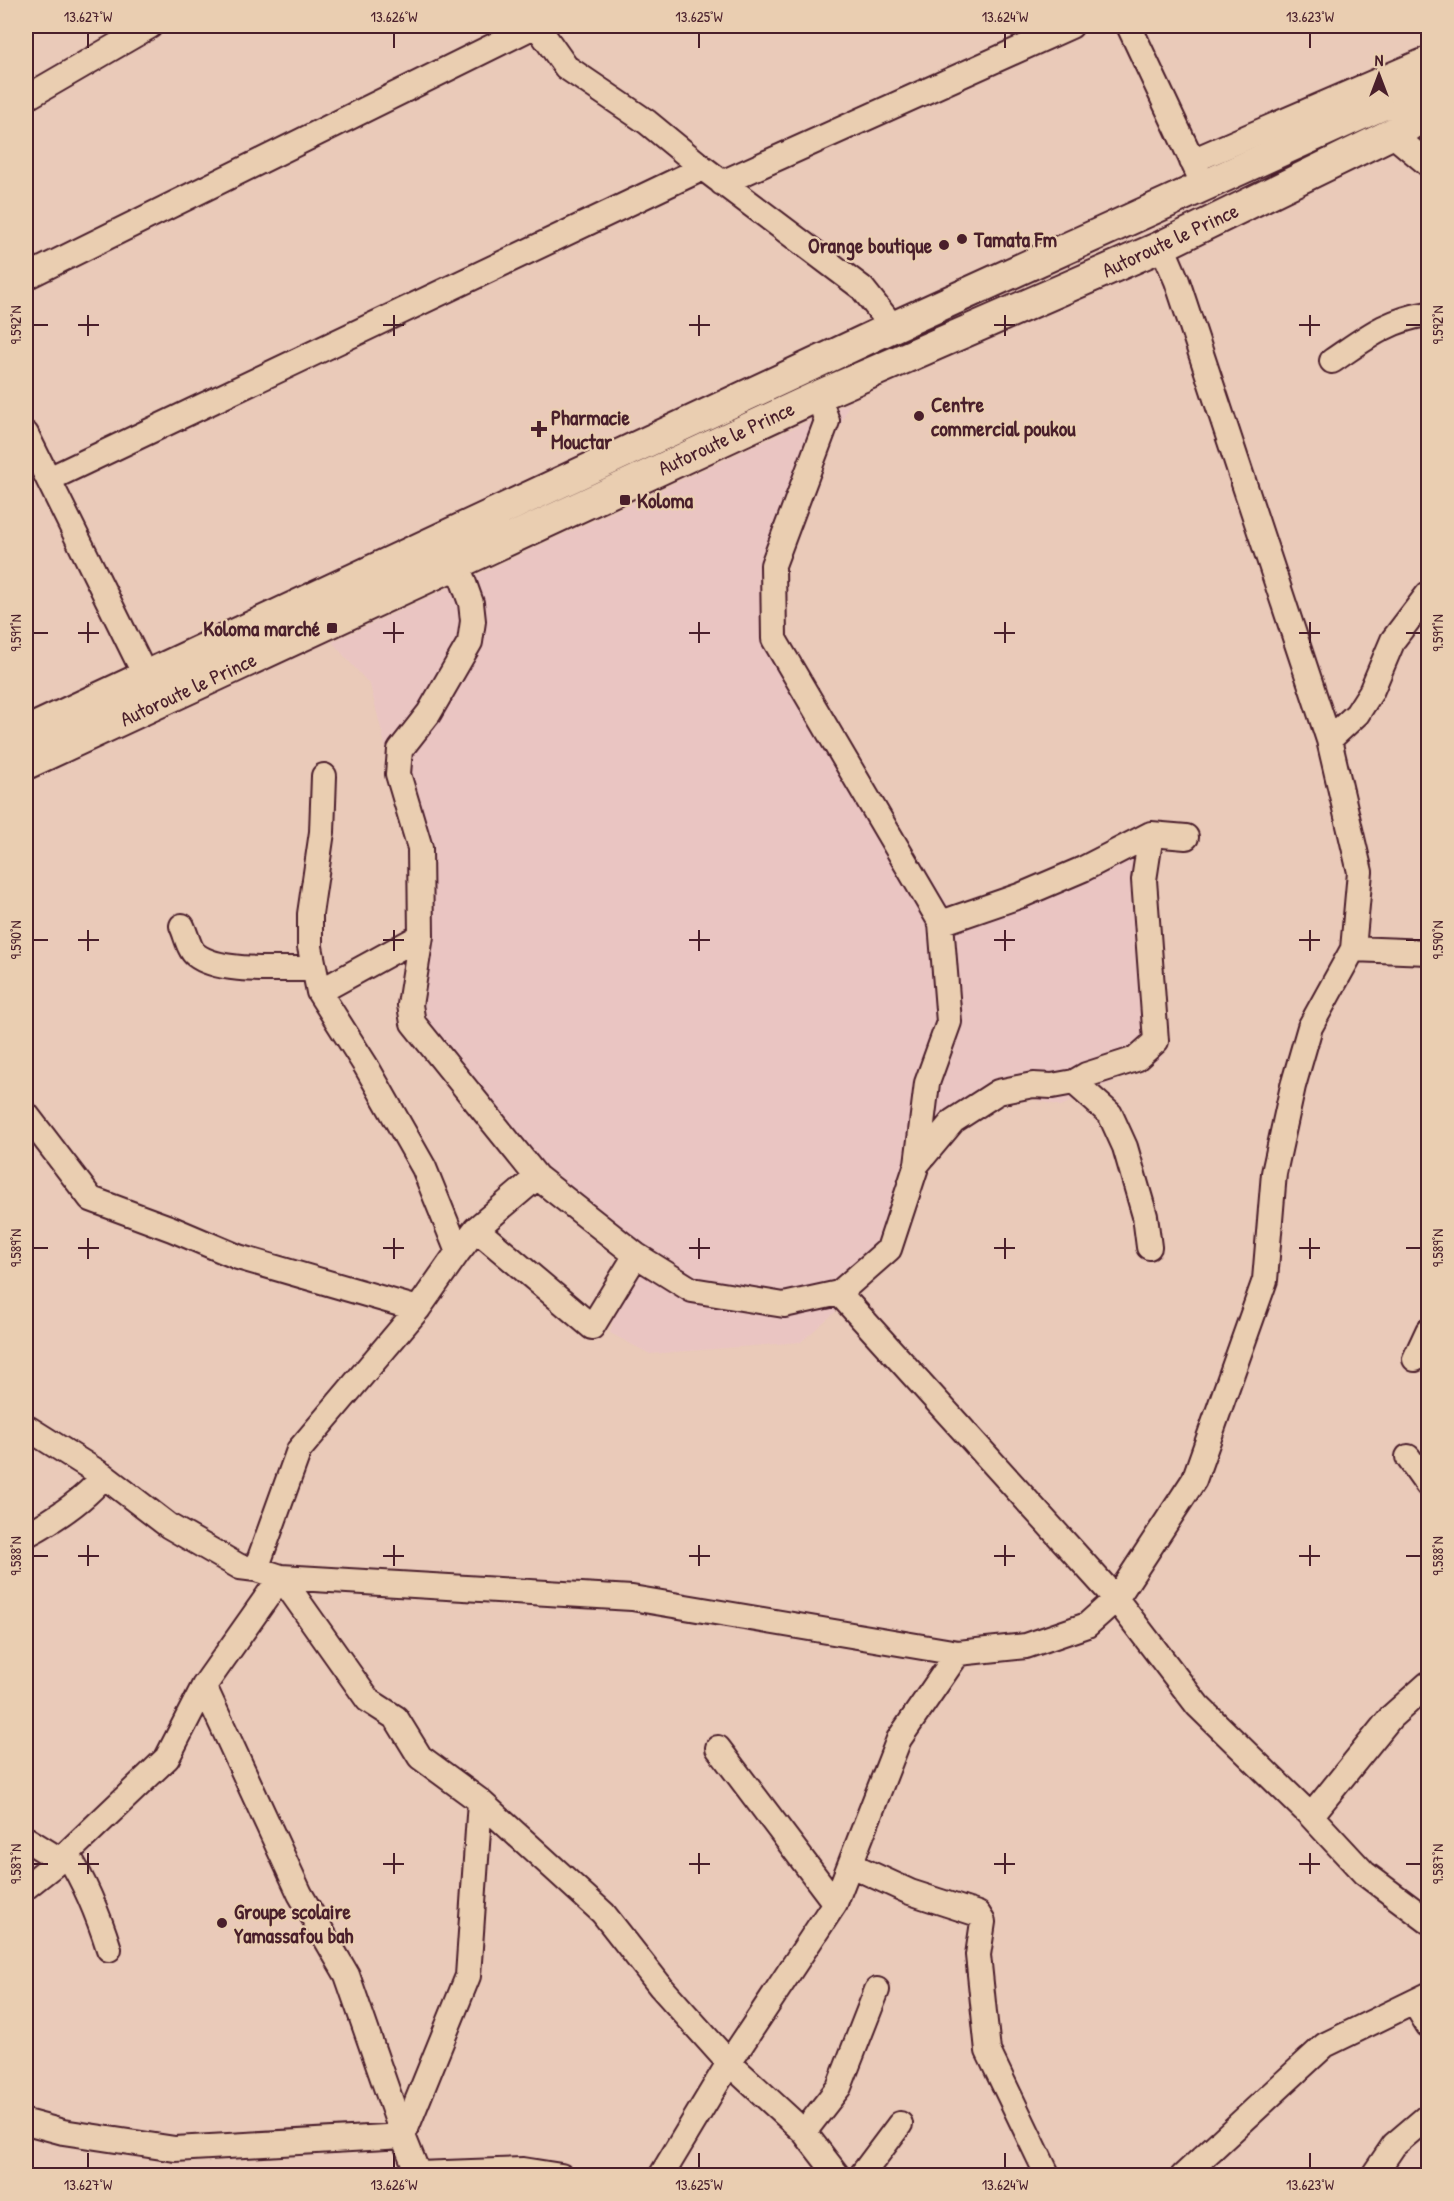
<svg xmlns="http://www.w3.org/2000/svg" width="1454" height="2201" font-family="'Patrick Hand',sans-serif">
	<style>
		.built { fill: #eac5c2 }
		.lines { fill: none; stroke-linecap: round; stroke-linejoin: round }
		.minor-casing { stroke: #4a1f2b; stroke-width: 28 }
		.major-casing { stroke: #4a1f2b; stroke-width: 34 }
		.minor { stroke: #eaceb1; stroke-width: 24 }
		.major { stroke: #eaceb1; stroke-width: 30 }
		.ticks { fill: none; stroke: #4a1f2b; stroke-width: 2 }
		.poi-dot { fill: #4a1f2b; stroke: #eaceb1; stroke-width: 2 }
		.labels { text-anchor: middle; dominant-baseline: central; stroke-width: 4.5; stroke-linejoin: round; paint-order: stroke }
		.poi-label { font-size: 21px; font-weight: bold; fill: #4a1f2b; stroke: #eaceb1; text-anchor: start }
		.street-label { font-size: 21px; fill: #4a1f2b; stroke: #eaceb1 }
		.neatline { fill: none; stroke: #4a1f2b; stroke-width: 2 }
		.ticks-label { font-size: 15px; text-anchor: middle; fill: #4a1f2b }
	</style>
	<rect width="100%" height="100%" fill="#eacab9"/>
	<filter id="ink" filterUnits="userSpaceOnUse"><feTurbulence type="fractalNoise" baseFrequency=".0167" numOctaves="2"/><feDisplacementMap in="SourceGraphic" scale="12" xChannelSelector="R" yChannelSelector="G"/><feConvolveMatrix kernelMatrix="1 2 1 2 8 2 1 2 1" color-interpolation-filters="sRGB"/></filter>
	<g filter="url(#ink)">
		<path class="built" d="M 850,402 L 787,559 L 774,608 L 780,635 L 952,911 L 1140,850 L 1161,1059 L 1061,1106 L 982,1087 L 926,1177 L 884,1269 L 801,1342 L 650,1354 L 610,1333 L 626,1260 L 405,1014 L 418,876 L 370,685 L 332,642 Z"/>
		<g class="lines">
			<g class="minor-casing">
				<path id="minor" d="M 537,26 L 566,67 L 647,122 L 703,168 L 862,288 L 893,327
					M 1129,26 L 1199,175
					M 26,98 L 150,26
					M 1391,133 L 1428,164
					M 1192,161 L 1428,59
					M 722,183 L 1071,26
					M 26,277 L 534,26
					M 1332,361 C 1366,338 1387,320 1428,314
					M 26,434 L 146,677
					M 49,479 L 703,168
					M 1329,740 L 1357,714 L 1371,692 L 1393,640 L 1428,594
					M 324,776 L 322,832 L 310,914 L 310,947 L 319,992 L 366,1066 L 424,1168 L 458,1252
					M 941,923 L 1022,895 L 1083,869 L 1151,834 L 1186,837
					M 182,926 C 186,934 189,950 196,955 C 220,974 283,968 313,969
					M 1353,949 L 1428,952
					M 319,992 L 421,936
					M 1074,1082 L 1086,1075 L 1136,1059 L 1156,1041 L 1144,880 L 1151,834
					M 26,1114 L 91,1199 L 172,1229 L 238,1257 L 418,1309
					M 917,1164 L 953,1121 L 998,1092 L 1033,1085 L 1052,1086 L 1074,1082 L 1110,1114 L 1125,1147 L 1145,1216 L 1149,1247
					M 537,1177 L 636,1255 L 692,1290 L 784,1305 L 839,1293 L 889,1249 L 917,1164 L 927,1083 L 949,1022 L 941,923 L 774,639 L 773,565 L 827,421 L 818,396
					M 476,1229 L 592,1327 L 636,1255
					M 839,1293 L 1116,1599 L 1198,1706 L 1311,1816 L 1364,1873 L 1428,1921
					M 1415,1359 L 1428,1331
					M 26,1427 L 104,1476 L 169,1526 L 240,1567 L 256,1569 L 281,1577 L 632,1598 L 958,1653 L 1026,1646 L 1087,1625 L 1116,1599 L 1194,1480 L 1265,1280 L 1274,1173 L 1293,1086 L 1310,1027 L 1353,949 L 1360,872 L 1329,740 L 1177,281 L 1162,246
					M 1408,1457 L 1428,1485
					M 26,1535 C 54,1520 83,1501 104,1476
					M 256,1569 L 299,1450 L 418,1309 L 458,1252 L 476,1229 L 537,1177 L 413,1023 L 410,1005 L 421,936 L 420,848 L 398,774 L 400,750 L 429,713 L 470,642 L 473,621 L 471,603 L 457,564
					M 204,1686 L 300,1894 L 347,1975 L 403,2136 L 419,2176
					M 718,1748 L 835,1903
					M 1311,1816 L 1391,1717 L 1428,1684
					M 26,1839 L 60,1860
					M 67,1854 C 86,1884 98,1914 109,1949
					M 851,1865 L 910,1892 L 978,1914 L 983,1922 L 978,1955 L 988,2051 L 1048,2176
					M 26,1887 L 60,1860 L 167,1758 L 204,1686 L 281,1577 L 368,1700 L 396,1718 L 420,1757 L 480,1801 L 603,1913 L 661,1987 L 729,2063 L 804,2132 L 838,2176
					M 1414,2002 L 1428,2025
					M 26,2122 L 63,2132 L 175,2149 L 403,2136 L 468,1976 L 480,1801
					M 804,2132 L 839,2087 L 877,1990
					M 419,2174 L 523,2170 L 561,2176
					M 661,2176 L 729,2063 L 835,1903 L 899,1739 L 958,1653
					M 861,2176 L 900,2124
					M 1183,2176 L 1325,2045 L 1428,1995
					M 1373,2176 L 1394,2145 L 1428,2116"/>
			</g>
			<g class="major-casing">
				<path id="major" d="M 26,732 L 893,327 L 1428,84
					M 26,764 L 818,396 L 1162,246 L 1428,116"/>
			</g>
			<use href="#minor" class="minor"/>
			<use href="#major" class="major"/>
		</g>
	</g>
	<path class="ticks" d="M 88,33 L 88,48M 394,33 L 394,48M 699,33 L 699,48M 1005,33 L 1005,48M 1310,33 L 1310,48M 88,315 L 88,336M 394,315 L 394,336M 699,315 L 699,336M 1005,315 L 1005,336M 1310,315 L 1310,336M 33,325 L 48,325M 78,325 L 99,325M 383,325 L 404,325M 689,325 L 710,325M 994,325 L 1015,325M 1299,325 L 1320,325M 1406,325 L 1421,325M 88,622 L 88,643M 394,622 L 394,643M 699,622 L 699,643M 1005,622 L 1005,643M 1310,622 L 1310,643M 33,633 L 48,633M 78,633 L 99,633M 383,633 L 404,633M 689,633 L 710,633M 994,633 L 1015,633M 1299,633 L 1320,633M 1406,633 L 1421,633M 88,930 L 88,951M 394,930 L 394,951M 699,930 L 699,951M 1005,930 L 1005,951M 1310,930 L 1310,951M 33,940 L 48,940M 78,940 L 99,940M 383,940 L 404,940M 689,940 L 710,940M 994,940 L 1015,940M 1299,940 L 1320,940M 1406,940 L 1421,940M 88,1238 L 88,1259M 394,1238 L 394,1259M 699,1238 L 699,1259M 1005,1238 L 1005,1259M 1310,1238 L 1310,1259M 33,1248 L 48,1248M 78,1248 L 99,1248M 383,1248 L 404,1248M 689,1248 L 710,1248M 994,1248 L 1015,1248M 1299,1248 L 1320,1248M 1406,1248 L 1421,1248M 88,1545 L 88,1566M 394,1545 L 394,1566M 699,1545 L 699,1566M 1005,1545 L 1005,1566M 1310,1545 L 1310,1566M 33,1556 L 48,1556M 78,1556 L 99,1556M 383,1556 L 404,1556M 689,1556 L 710,1556M 994,1556 L 1015,1556M 1299,1556 L 1320,1556M 1406,1556 L 1421,1556M 88,1853 L 88,1874M 394,1853 L 394,1874M 699,1853 L 699,1874M 1005,1853 L 1005,1874M 1310,1853 L 1310,1874M 33,1864 L 48,1864M 78,1864 L 99,1864M 383,1864 L 404,1864M 689,1864 L 710,1864M 994,1864 L 1015,1864M 1299,1864 L 1320,1864M 1406,1864 L 1421,1864M 88,2153 L 88,2168M 394,2153 L 394,2168M 699,2153 L 699,2168M 1005,2153 L 1005,2168M 1310,2153 L 1310,2168"/>
	<g class="poi-dot">
		<circle cx="962" cy="239" r="6"/>
		<circle cx="944" cy="245" r="6"/>
		<circle cx="919" cy="416" r="6"/>
		<path d="M536 420h6v6h6v6h-6v6h-6v-6h-6v-6h6z"/>
		<rect x="619" y="494" width="12" height="12" rx="3"/>
		<rect x="326" y="622" width="12" height="12" rx="3"/>
		<circle cx="222" cy="1923" r="6"/>
	</g>
	<g class="labels">
		<g class="poi-label">
			<text x="974" y="239">Tamata Fm</text>
			<text x="932" y="245" text-anchor="end">Orange boutique</text>
			<text x="931" y="404">Centre<tspan x="931" dy="24">commercial poukou</tspan></text>
			<text x="551" y="417">Pharmacie<tspan x="551" dy="24">Mouctar</tspan></text>
			<text x="637" y="500">Koloma</text>
			<text x="320" y="628" text-anchor="end">Koloma marché</text>
			<text x="234" y="1911">Groupe scolaire<tspan x="234" dy="24">Yamassafou bah</tspan></text>
		</g>
		<g class="street-label">
			<text transform="translate(1170 240) rotate(-25)">Autoroute le Prince</text>
			<text transform="translate(726 438) rotate(-25)">Autoroute le Prince</text>
			<text transform="translate(188 689) rotate(-25)">Autoroute le Prince</text>
		</g>
	</g>
	<rect width="1454" height="2201" fill="none" stroke="#eaceb1" stroke-width="66"/>
	<g transform="translate(1379 75)" stroke="#eaceb1" stroke-width="4.5" paint-order="stroke">
	<path d="M0-4.5L10 22L0 15L-10 22Z" fill="#4a1f2b"/>
	<text y="-9" font-size="16" font-weight="bold" text-anchor="middle" fill="#4a1f2b">N</text>
	</g>
	<rect x="33" y="33" width="1388" height="2135" class="neatline"/>
	<g class="ticks-label">
		<text x="88" y="22">13.627°W</text>
		<text x="394" y="22">13.626°W</text>
		<text x="699" y="22">13.625°W</text>
		<text x="1005" y="22">13.624°W</text>
		<text x="1310" y="22">13.623°W</text>
		<text transform="translate(16 325) rotate(-90)" y="5">9.592°N</text>
		<text transform="translate(1438 325) rotate(-90)" y="5">9.592°N</text>
		<text transform="translate(16 633) rotate(-90)" y="5">9.591°N</text>
		<text transform="translate(1438 633) rotate(-90)" y="5">9.591°N</text>
		<text transform="translate(16 940) rotate(-90)" y="5">9.590°N</text>
		<text transform="translate(1438 940) rotate(-90)" y="5">9.590°N</text>
		<text transform="translate(16 1248) rotate(-90)" y="5">9.589°N</text>
		<text transform="translate(1438 1248) rotate(-90)" y="5">9.589°N</text>
		<text transform="translate(16 1556) rotate(-90)" y="5">9.588°N</text>
		<text transform="translate(1438 1556) rotate(-90)" y="5">9.588°N</text>
		<text transform="translate(16 1864) rotate(-90)" y="5">9.587°N</text>
		<text transform="translate(1438 1864) rotate(-90)" y="5">9.587°N</text>
		<text x="88" y="2190">13.627°W</text>
		<text x="394" y="2190">13.626°W</text>
		<text x="699" y="2190">13.625°W</text>
		<text x="1005" y="2190">13.624°W</text>
		<text x="1310" y="2190">13.623°W</text>
	</g>
</svg>
